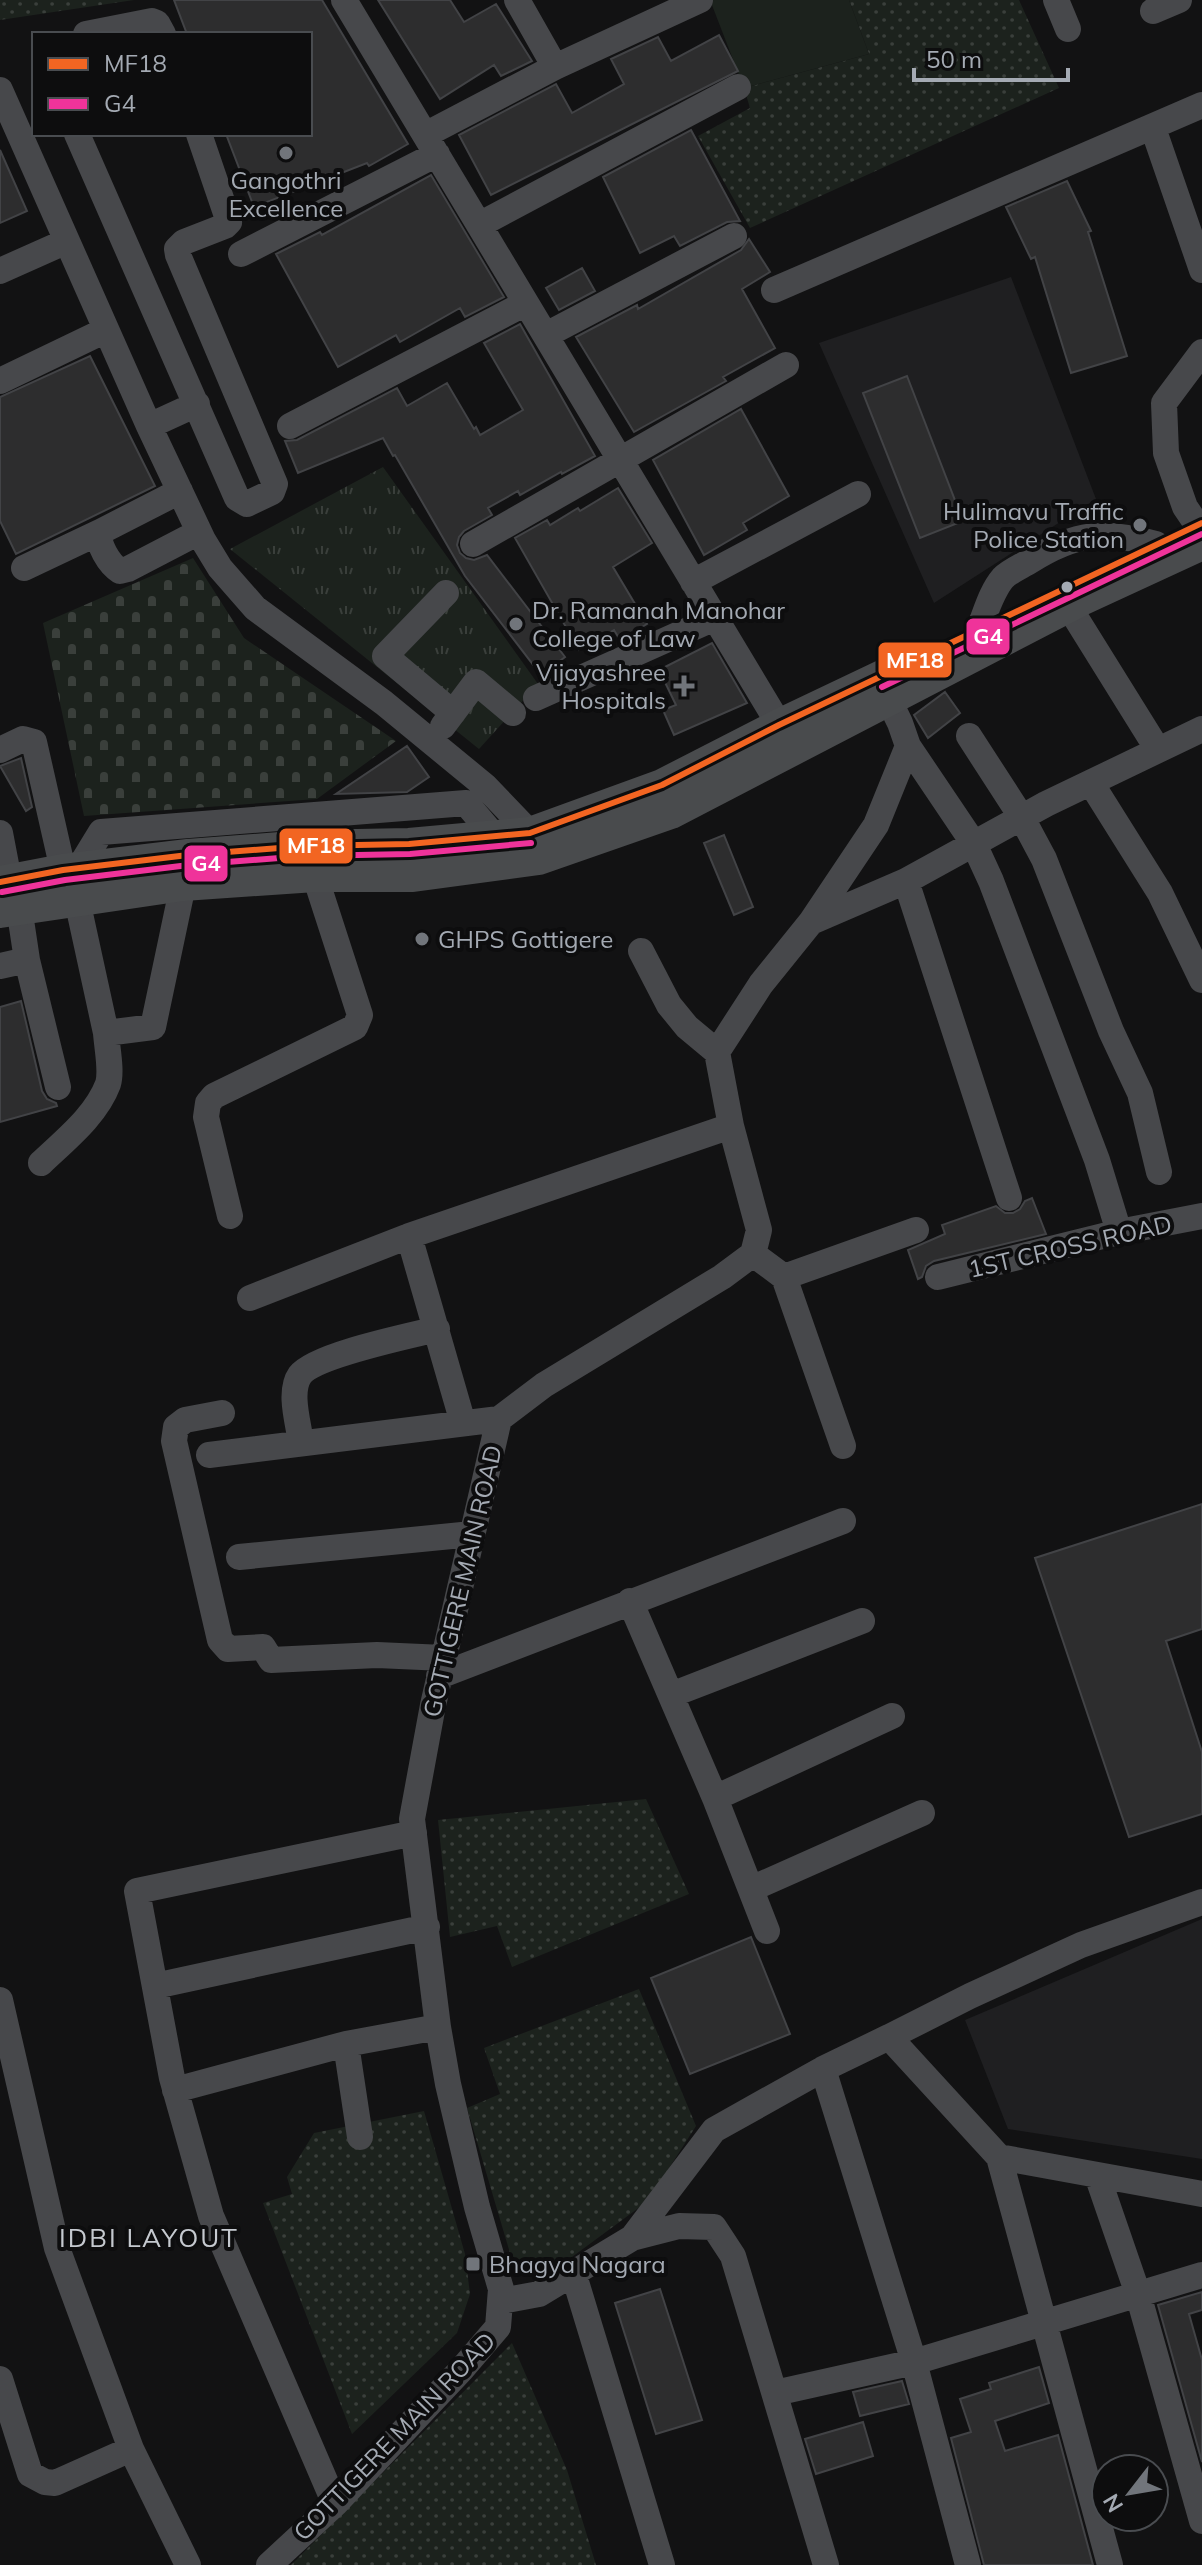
<svg xmlns="http://www.w3.org/2000/svg" width="1202" height="2565" font-family="Mulish,sans-serif">
	<style>
		.built { fill: #1f1f21 }
		.grass { fill: url(#grass-dots) }
		.cemetery { fill: url(#cemetery-stones) }
		.park { fill: url(#park-tufts) }
		.garden { fill: #1c221d }
		.building { fill: #2d2d2e; stroke: #424346; stroke-width: 2 }
		.lines { fill: none; stroke-linecap: round; stroke-linejoin: round }
		.minor { stroke: #47484b; stroke-width: 26 }
		.major { stroke: #494b4d; stroke-width: 32 }
		.bus-1-casing { stroke: #0d0d0e; stroke-width: 12 }
		.bus-2-casing { stroke: #0d0d0e; stroke-width: 12 }
		.bus-1 { stroke: #f26522; stroke-width: 6 }
		.bus-2 { stroke: #ef339a; stroke-width: 6 }
		.poi-dot { fill: #71757b; stroke: #0d0d0e; stroke-width: 3 }
		.bus-dot { fill: #a4aab3; stroke: #0d0d0e; stroke-width: 3 }
		.labels { text-anchor: middle; dominant-baseline: central; stroke-width: 8; stroke-linejoin: round; paint-order: stroke }
		.poi-label { font-size: 24px; fill: #a4aab3; stroke: #0d0d0e; text-anchor: start }
		.street-label { font-size: 24px; fill: #a4aab3; stroke: #0d0d0e }
		.neighbourhood-label { font-size: 26px; letter-spacing: 2px; fill: #c5c9cf; stroke: #0d0d0e }
		.line-badge { stroke: #0d0d0e; stroke-width: 3 }
		.badge-label { font-size: 22px; text-anchor: middle; font-weight: bold; fill: #fff }
	</style>
	<defs>
		<pattern id="grass-dots" width="8" height="8" patternUnits="userSpaceOnUse" patternTransform="scale(2)"><rect width="8" height="8" fill="#1c221d"/><path d="M2 2h.1M6 6h.1" fill="none" stroke="#3a3f3b" stroke-width="1.8" stroke-linecap="round"/></pattern>
		<pattern id="cemetery-stones" width="16" height="16" patternUnits="userSpaceOnUse" patternTransform="scale(2)"><rect width="16" height="16" fill="#1c221d"/><path d="M2 7V4a2 2 0 0 1 4 0v3zM10 15v-3a2 2 0 0 1 4 0v3z" fill="#3a3f3b"/></pattern>
		<pattern id="park-tufts" width="24" height="20" patternUnits="userSpaceOnUse" patternTransform="scale(2)"><rect width="24" height="20" fill="#1c221d"/><path d="M3 7l-1-3M5 7V3M7 7l1-3M15 17l-1-3M17 17v-4M19 17l1-3" fill="none" stroke="#3a3f3b"/></pattern>
	</defs>
	<rect width="100%" height="100%" fill="#121213"/>
	<path class="built" d="M 1011,277 L 1096,499 L 934,603 L 819,343 Z
		M 1202,1919 L 1202,2159 L 1008,2129 L 965,2020 Z"/>
	<path class="grass" d="M 0,0 L 134,0 L 0,20 Z
		M 849,0 L 1019,0 L 1059,88 L 750,228 L 698,136 L 750,108 L 744,88 L 869,54 Z
		M 646,1799 L 689,1894 L 512,1967 L 497,1926 L 450,1937 L 438,1820 Z
		M 639,1989 L 696,2126 L 648,2201 L 538,2282 L 513,2263 L 467,2108 L 500,2094 L 484,2048 Z
		M 424,2111 L 465,2254 L 470,2294 L 457,2333 L 352,2434 L 263,2203 L 292,2194 L 287,2177 L 314,2133 Z
		M 512,2343 L 567,2470 L 596,2565 L 291,2565 Z"/>
	<path class="cemetery" d="M 193,558 L 244,638 L 396,741 L 317,799 L 84,816 L 43,623 Z"/>
	<path class="park" d="M 383,467 L 538,684 L 479,749 L 230,549 Z"/>
	<path class="garden" d="M 710,0 L 849,0 L 869,54 L 744,88 Z"/>
	<path class="building" d="M 174,0 L 322,0 L 408,144 L 369,166 L 367,163 L 254,207 L 226,134 L 310,134 L 310,34 L 187,34 Z
		M 378,0 L 450,0 L 464,22 L 496,4 L 532,61 L 501,76 L 494,65 L 440,99 Z
		M 719,35 L 738,71 L 491,195 L 459,135 L 556,84 L 572,113 L 624,84 L 611,59 L 658,37 L 671,61 Z
		M 691,130 L 740,221 L 727,222 L 680,246 L 674,236 L 640,253 L 603,177 Z
		M 0,150 L 27,211 L 0,223 Z
		M 431,175 L 504,297 L 465,317 L 460,308 L 400,342 L 396,335 L 338,367 L 276,254 L 320,232 L 322,235 Z
		M 1067,181 L 1091,231 L 1088,232 L 1127,356 L 1071,373 L 1035,257 L 1031,259 L 1006,207 Z
		M 749,239 L 770,272 L 742,289 L 775,348 L 723,377 L 726,381 L 634,432 L 576,337 L 637,305 L 638,309 L 741,250 Z
		M 582,268 L 595,291 L 559,310 L 546,288 Z
		M 520,324 L 595,456 L 562,474 L 561,472 L 520,495 L 518,491 L 488,508 L 492,515 L 464,531 L 459,537 L 457,545 L 460,553 L 466,558 L 474,560 L 487,555 L 565,657 L 541,675 L 465,576 L 395,455 L 393,456 L 383,438 L 298,473 L 285,441 L 297,440 L 397,388 L 407,406 L 447,383 L 474,429 L 476,427 L 480,435 L 523,410 L 484,343 Z
		M 90,356 L 155,486 L 16,554 L 0,521 L 0,397 Z
		M 907,376 L 963,521 L 920,538 L 863,393 Z
		M 741,409 L 789,496 L 743,523 L 747,530 L 704,555 L 653,460 Z
		M 618,488 L 652,543 L 613,567 L 647,624 L 620,640 L 614,630 L 579,650 L 515,538 L 547,520 L 550,525 L 578,508 L 580,511 Z
		M 712,643 L 747,703 L 674,735 L 663,710 L 676,705 L 659,670 Z
		M 945,692 L 960,713 L 928,738 L 914,715 Z
		M 407,746 L 429,777 L 407,792 L 336,794 Z
		M 21,758 L 32,807 L 26,811 L 0,766 Z
		M 724,835 L 753,907 L 734,915 L 704,843 Z
		M 21,1001 L 42,1091 L 47,1099 L 56,1103 L 57,1106 L 0,1122 L 0,1007 Z
		M 1032,1198 L 1046,1234 L 934,1261 L 926,1266 L 922,1277 L 918,1279 L 908,1250 L 945,1234 L 942,1225 L 996,1206 L 1005,1213 L 1013,1213 L 1020,1209 L 1025,1201 Z
		M 1202,1504 L 1202,1629 L 1166,1641 L 1202,1752 L 1202,1814 L 1129,1837 L 1035,1558 Z
		M 751,1937 L 790,2034 L 690,2074 L 651,1978 Z
		M 660,2289 L 702,2420 L 656,2434 L 615,2303 Z
		M 1202,2292 L 1202,2310 L 1189,2314 L 1202,2360 L 1202,2462 L 1158,2305 Z
		M 1039,2367 L 1049,2403 L 995,2421 L 1005,2451 L 1058,2435 L 1093,2565 L 984,2565 L 951,2438 L 971,2432 L 960,2399 L 991,2389 L 989,2383 Z
		M 902,2381 L 909,2404 L 860,2416 L 853,2392 Z
		M 863,2422 L 873,2456 L 816,2474 L 805,2439 Z"/>
	<g class="lines">
		<path class="minor" d="M 344,0 L 789,741
			M 517,0 L 555,67
			M 1056,0 L 1068,29
			M 1153,11 L 1179,0
			M 86,34 L 152,21 L 157,23 L 163,34
			M 0,90 L 149,426 L 203,540 L 220,568 L 255,608 L 384,703 L 485,786 L 530,833 L 535,848
			M 1153,128 L 1202,270
			M 77,134 L 237,498 L 247,504 L 272,492 L 275,484 L 178,255 L 177,249 L 184,242 L 225,226 L 229,222 L 199,134
			M 425,135 L 555,67 L 700,0
			M 479,225 L 738,87
			M 241,254 L 437,154
			M 0,271 L 67,241
			M 774,290 L 1202,105
			M 546,335 L 734,236
			M 1202,352 L 1164,403 L 1166,453 L 1185,507 L 1202,532
			M 0,381 L 106,330
			M 149,426 L 197,404
			M 290,426 L 526,303
			M 180,491 L 100,532 C 97,544 109,564 120,571 L 128,569 L 199,532
			M 473,544 L 786,365
			M 24,568 L 100,532
			M 693,582 L 858,494
			M 446,593 L 385,656 L 453,713
			M 1069,607 L 1158,750
			M 979,629 C 986,612 991,592 1003,578 C 1010,571 1022,566 1030,561 C 1076,532 1104,530 1156,544
			M 536,698 L 715,618
			M 443,726 L 476,682 L 513,713
			M 969,736 L 1022,818 L 1044,859 L 1111,1031 L 1140,1093 L 1159,1172
			M 908,746 L 974,844 L 991,881 L 1097,1160 L 1119,1232
			M 0,750 L 23,739 L 34,742 L 63,870
			M 1091,783 L 1160,893 L 1202,980
			M 0,833 L 9,880
			M 79,868 L 101,832 L 466,803 L 494,836
			M 906,881 L 1009,1198
			M 77,900 L 106,1033
			M 19,907 L 27,960
			M 811,922 L 906,881 L 1046,804 L 1202,729
			M 641,951 L 669,1005 L 687,1027 L 717,1052
			M 0,966 L 27,960 L 58,1087
			M 41,1163 C 65,1140 96,1116 108,1084 C 112,1071 107,1048 106,1033 L 153,1027 L 183,885
			M 230,1216 L 206,1117 L 208,1103 L 214,1096 L 355,1027 L 360,1015 L 315,876
			M 409,1236 L 463,1423
			M 753,1254 L 784,1277 L 916,1230
			M 784,1277 L 843,1446
			M 938,1277 L 1119,1232 L 1202,1216
			M 250,1298 L 409,1236 L 731,1126
			M 222,1413 L 185,1420 L 176,1427 L 174,1441 L 220,1640 L 228,1649 L 263,1647 L 271,1660 L 377,1655 L 444,1658
			M 301,1443 C 299,1425 288,1392 300,1375 C 315,1355 409,1336 437,1329
			M 209,1455 L 499,1419
			M 239,1557 L 472,1534
			M 630,1601 L 715,1798 L 767,1931
			M 439,1676 L 843,1521
			M 671,1695 L 862,1621
			M 715,1798 L 892,1716
			M 751,1889 L 922,1813
			M 155,1986 L 427,1927
			M 0,2000 L 57,2248 L 131,2449 L 188,2565
			M 889,2037 L 970,1996 L 1081,1945 L 1202,1902
			M 346,2044 L 360,2137
			M 823,2069 L 914,2362 L 968,2565
			M 175,2090 L 346,2044 L 438,2027
			M 999,2157 L 1110,2565
			M 1097,2175 L 1138,2294 L 1202,2521
			M 632,2238 L 714,2130 L 823,2069 L 889,2037 L 999,2157 L 1202,2194
			M 573,2272 L 662,2565
			M 501,2301 L 539,2294 L 632,2238 L 679,2226 L 714,2227 L 733,2256 L 826,2565
			M 0,2379 L 30,2474 L 45,2482 L 55,2483 L 131,2449
			M 775,2393 L 914,2362 L 1202,2275
			M 335,2504 L 211,2216 L 172,2078 L 137,1891 L 414,1833
			M 269,2565 L 335,2504 L 462,2369 L 498,2327 L 501,2289 L 477,2207 L 448,2084 L 438,2027 L 412,1819 L 433,1705 L 499,1419 L 544,1385 L 722,1277 L 753,1254 L 759,1230 L 731,1126 L 717,1052 L 761,984 L 811,922 L 876,825 L 908,746 L 900,723 L 880,682"/>
		<path class="major" d="M 0,882 L 63,870 L 188,855 L 305,846 L 409,844 L 530,833 L 662,785 L 779,725 L 903,666
			M 0,912 L 183,885 L 315,876 L 413,876 L 539,859 L 671,813 L 1081,600 L 1202,544"/>
		<g class="bus-1-casing">
			<path id="bus-1" d="M 0,882 L 63,870 L 188,855 L 305,846 L 409,844 L 530,833 L 662,785 L 779,725 L 1202,523"/>
		</g>
		<g class="bus-2-casing">
			<path id="bus-2" d="M 882,687 L 1202,534
				M 2,892 L 65,880 L 189,865 L 305,856 L 410,854 L 531,843"/>
		</g>
		<use href="#bus-1" class="bus-1"/>
		<use href="#bus-2" class="bus-2"/>
	</g>
	<g class="poi-dot">
		<circle cx="286" cy="153" r="8"/>
		<circle cx="1140" cy="525" r="8"/>
		<circle cx="516" cy="624" r="8"/>
		<path d="M680 674h8v8h8v8h-8v8h-8v-8h-8v-8h8z"/>
		<circle cx="422" cy="939" r="8"/>
		<rect x="465" y="2256" width="16" height="16" rx="4"/>
	</g>
	<circle class="bus-dot" cx="1067" cy="587" r="7"/>
	<g class="labels">
		<g class="poi-label">
			<text x="286" y="180" text-anchor="middle">Gangothri<tspan x="286" dy="28">Excellence</tspan></text>
			<text x="1124" y="511" text-anchor="end">Hulimavu Traffic<tspan x="1124" dy="28">Police Station</tspan></text>
			<text x="532" y="610">Dr. Ramanah Manohar<tspan x="532" dy="28">College of Law</tspan></text>
			<text x="666" y="672" text-anchor="end">Vijayashree<tspan x="666" dy="28">Hospitals</tspan></text>
			<text x="438" y="939">GHPS Gottigere</text>
			<text x="489" y="2264">Bhagya Nagara</text>
		</g>
		<g class="street-label">
			<text transform="translate(1070 1246) rotate(-13)">1ST CROSS ROAD</text>
			<text transform="translate(462 1581) rotate(-77)">GOTTIGERE MAIN ROAD</text>
			<text transform="translate(394 2436) rotate(-46)">GOTTIGERE MAIN ROAD</text>
		</g>
		<g class="neighbourhood-label">
			<text x="149" y="2237">IDBI LAYOUT</text>
		</g>
	</g>
	<g class="line-badge">
		<rect x="965" y="617" width="46" height="39" rx="8" fill="#ef339a"/>
		<rect x="877" y="641" width="76" height="38" rx="8" fill="#f26522"/>
		<rect x="278" y="827" width="76" height="38" rx="8" fill="#f26522"/>
		<rect x="183" y="844" width="46" height="39" rx="8" fill="#ef339a"/>
	</g>
	<g class="badge-label">
		<text x="988" y="644">G4</text>
		<text x="915" y="668">MF18</text>
		<text x="316" y="853">MF18</text>
		<text x="206" y="871">G4</text>
	</g>
	<rect x="32" y="32" width="280" height="104" fill="#0d0d0e" stroke="#494c50" stroke-width="2"/>
	<rect x="48" y="58" width="40" height="12" fill="#f26522" stroke="#494c50" stroke-width="2"/>
	<text x="104" y="72" font-size="24" fill="#a4aab3">MF18</text>
	<rect x="48" y="98" width="40" height="12" fill="#ef339a" stroke="#494c50" stroke-width="2"/>
	<text x="104" y="112" font-size="24" fill="#a4aab3">G4</text>
	<g transform="translate(1130 2493) rotate(239)"><circle r="38" fill="#0d0d0e" stroke="#494c50" stroke-width="2"/>
	<path d="M0-6L14 30L0 20L-14 30Z" fill="#71757b"/>
	<text y="-12" font-size="22" font-weight="bold" text-anchor="middle" fill="#a4aab3">N</text>
	</g>
	<path d="M914 68v12h154v-12" fill="none" stroke="#a4aab3" stroke-width="4"/>
	<text x="926" y="68" font-size="24" fill="#a4aab3" stroke="#0d0d0e" stroke-width="6" paint-order="stroke">50 m</text>
</svg>
